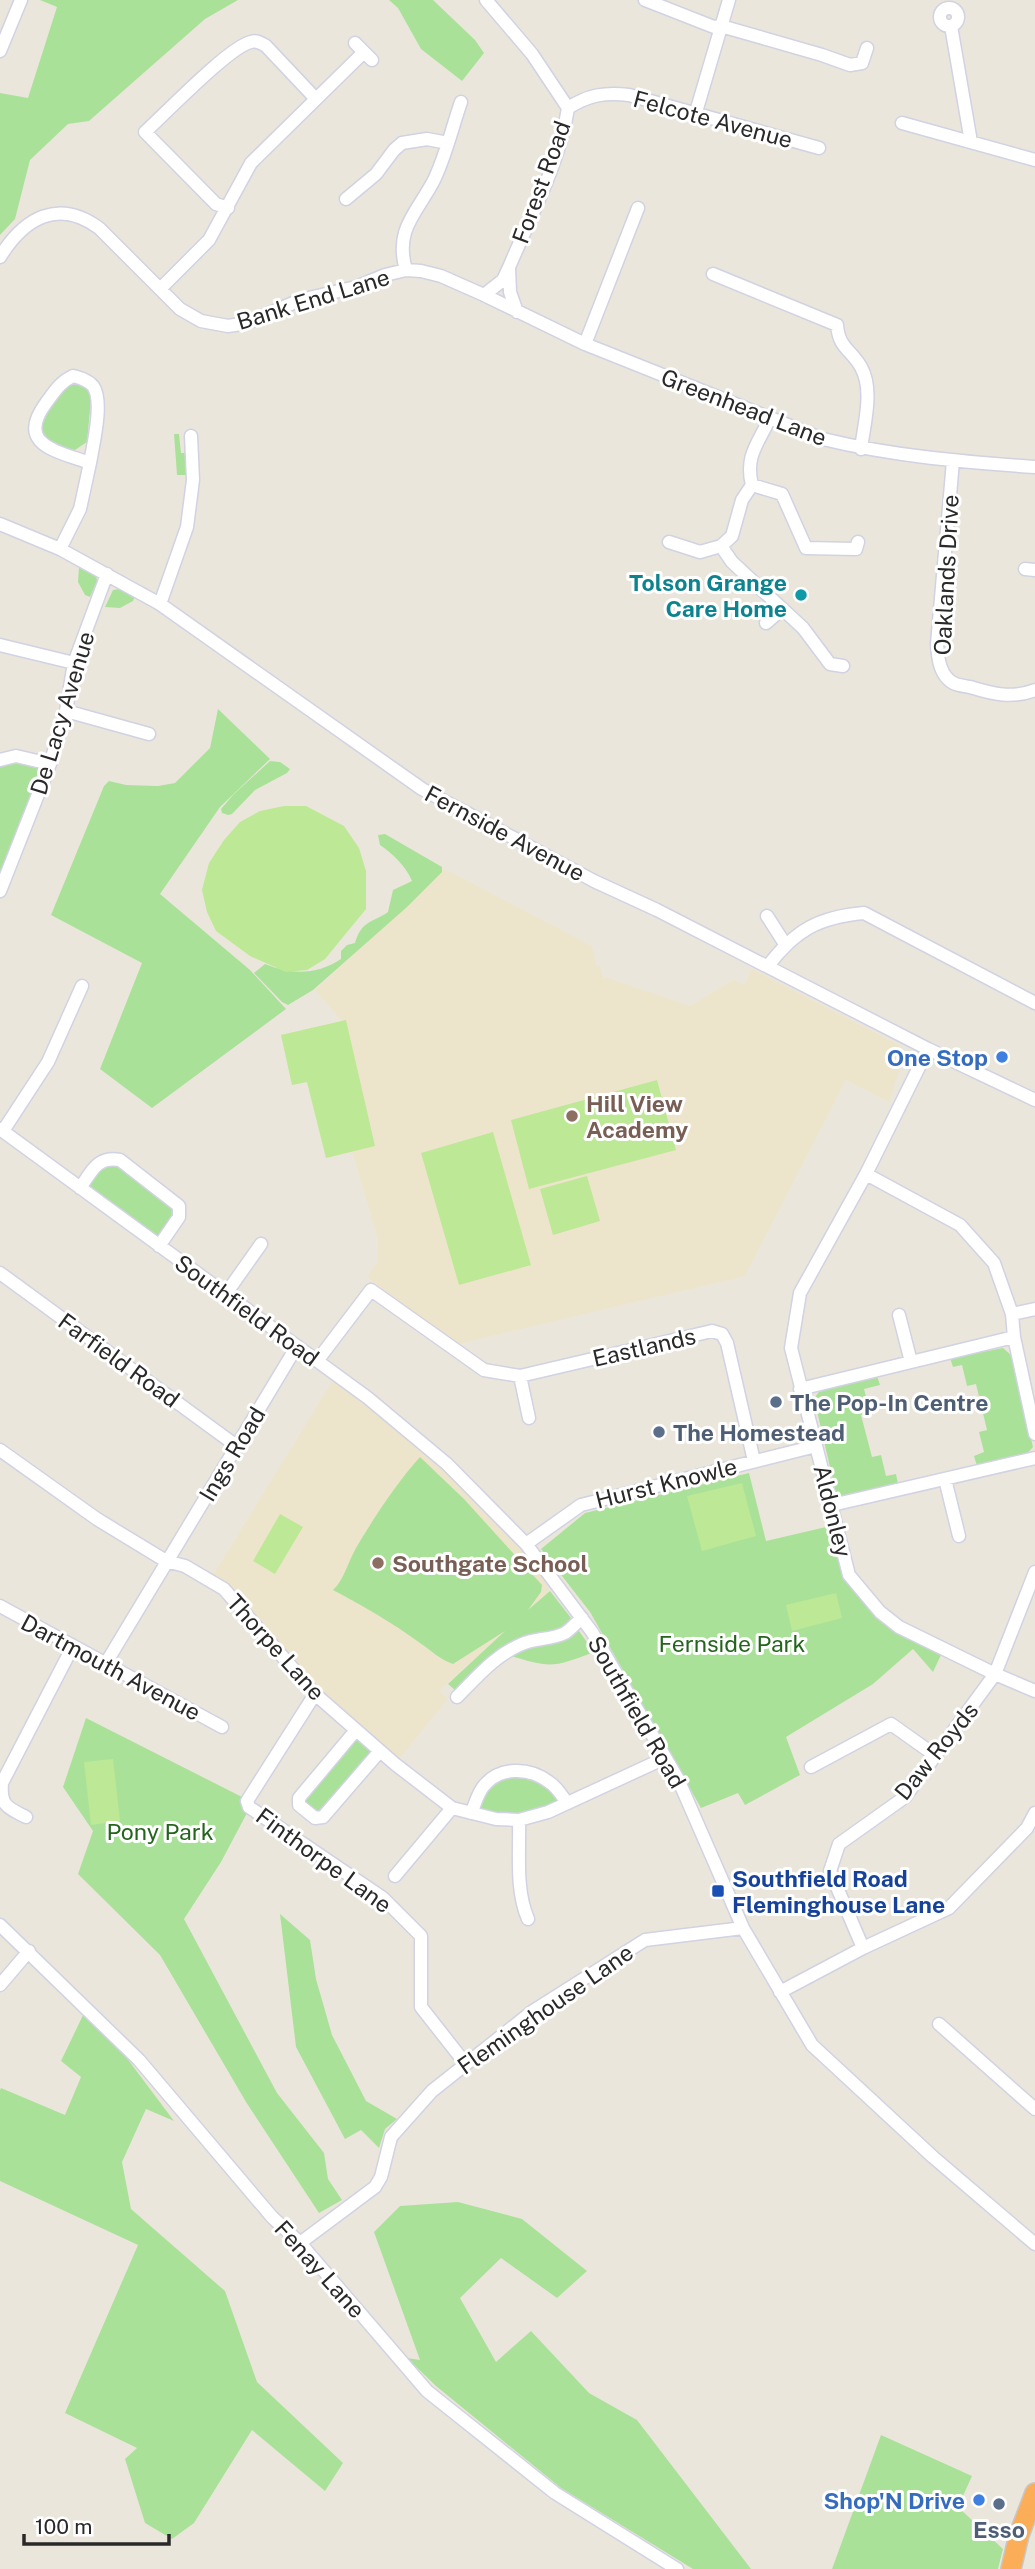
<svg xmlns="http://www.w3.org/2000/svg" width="1035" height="2569" font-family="'Public Sans',sans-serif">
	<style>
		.education { fill: #ede5cb }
		.green { fill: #aae199 }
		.pitch { fill: #bde895 }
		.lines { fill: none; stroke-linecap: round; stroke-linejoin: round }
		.minor-casing { stroke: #d1d2e2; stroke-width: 15 }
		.highway-casing { stroke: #c7c7c7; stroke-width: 22 }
		.minor { stroke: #fff; stroke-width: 12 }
		.highway { stroke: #fbae57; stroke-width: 19 }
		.culture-dot { fill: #0f9aa8; stroke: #fff; stroke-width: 2.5 }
		.shop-dot { fill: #3f7fe0; stroke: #fff; stroke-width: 2.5 }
		.education-dot { fill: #8d6e63; stroke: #fff; stroke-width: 2.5 }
		.service-dot { fill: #5c6f8a; stroke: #fff; stroke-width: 2.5 }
		.transit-dot { fill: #1a4fb4; stroke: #fff; stroke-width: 2.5 }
		.labels { text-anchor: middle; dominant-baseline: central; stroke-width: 6; stroke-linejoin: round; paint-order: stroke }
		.street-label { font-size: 23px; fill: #292929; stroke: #fff }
		.culture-label { font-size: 23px; font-weight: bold; fill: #0d838f; stroke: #fff; text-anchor: end }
		.shop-label { font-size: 23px; font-weight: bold; fill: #366cbe; stroke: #fff; text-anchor: end }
		.education-label { font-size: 23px; font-weight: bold; fill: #785e54; stroke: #fff; text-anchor: start }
		.service-label { font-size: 23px; font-weight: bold; fill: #4e5e75; stroke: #fff; text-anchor: start }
		.park-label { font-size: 23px; fill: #23651b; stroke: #fff }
		.transit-label { font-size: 23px; font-weight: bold; fill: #164399; stroke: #fff; text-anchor: start }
	</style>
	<rect width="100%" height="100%" fill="#ebe6dc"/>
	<path class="education" d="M 445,869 L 592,946 L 596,966 L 600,965 L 603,979 L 605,977 L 690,1006 L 733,980 L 744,985 L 752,969 L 901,1046 L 904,1056 L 889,1102 L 846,1080 L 745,1276 L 458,1344 L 367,1277 L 377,1262 L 378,1239 L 352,1152 L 326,1158 L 307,1082 L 292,1085 L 281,1035 L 342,1021 L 315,990 Z
		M 336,1375 L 368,1398 L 526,1544 L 550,1591 L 439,1691 L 448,1699 L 395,1764 L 315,1694 L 224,1590 L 208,1583 Z"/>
	<path class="green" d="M 40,0 L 238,0 L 205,19 L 89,121 L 68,124 L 30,160 L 15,219 L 0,235 L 0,93 L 28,98 L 57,7 Z
		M 389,0 L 433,0 L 475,40 L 484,53 L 462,81 L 421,49 L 398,8 Z
		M 77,380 L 89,386 L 91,399 L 87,442 L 75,450 L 52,446 L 39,436 L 38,418 L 62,383 Z
		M 174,434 L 179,434 L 181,453 L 186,453 L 187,475 L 177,475 Z
		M 79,567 L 96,575 L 97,581 L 90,597 L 85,595 L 78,582 Z
		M 119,589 L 135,596 L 133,601 L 120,608 L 105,607 L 113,590 Z
		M 218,709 L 270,759 L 220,807 L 160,894 L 250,970 L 286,1009 L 152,1108 L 100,1069 L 142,963 L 51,915 L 104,786 L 109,781 L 126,785 L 158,786 L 175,783 L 210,748 Z
		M 0,760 L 50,764 L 0,891 Z
		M 270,761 L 280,762 L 290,769 L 287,773 L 255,790 L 232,814 L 228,815 L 222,813 L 221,809 L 233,795 Z
		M 385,834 L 442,867 L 442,872 L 407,907 L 313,990 L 288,1005 L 282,1002 L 254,973 L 265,964 C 291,975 317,975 341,959 L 341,951 L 347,945 L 355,943 C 362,920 372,923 388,912 L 393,890 L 412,881 C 406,866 392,853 380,845 L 378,835 Z
		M 109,1158 L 179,1206 L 159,1246 L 78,1186 Z
		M 1003,1348 L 1011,1355 L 1033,1447 L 1027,1454 L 977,1466 L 974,1456 L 984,1452 L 979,1432 L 987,1430 L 976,1384 L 967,1386 L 962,1365 L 953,1367 L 950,1358 Z
		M 877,1376 L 880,1385 L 864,1389 L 870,1412 L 861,1415 L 872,1457 L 881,1455 L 886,1476 L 896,1474 L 898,1484 L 843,1498 L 836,1493 L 814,1398 L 819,1392 Z
		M 420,1457 L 464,1499 L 542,1585 L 541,1592 L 528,1610 L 550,1591 L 571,1618 L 562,1629 L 488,1659 L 455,1690 L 448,1684 L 505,1631 L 453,1664 C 439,1659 432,1651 420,1643 C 393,1623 363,1606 333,1590 C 344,1580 348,1562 356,1548 C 373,1519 398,1481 420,1457 Z
		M 749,1473 L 766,1541 L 826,1527 L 847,1577 L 903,1634 L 941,1655 L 933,1672 L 913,1649 L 873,1684 L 786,1737 L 800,1775 L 745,1805 L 738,1793 L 701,1808 L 590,1612 L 541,1549 L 585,1513 Z
		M 579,1631 L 594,1652 C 553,1668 550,1668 508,1655 L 520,1648 L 551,1642 Z
		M 86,1718 L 242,1797 L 247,1813 L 221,1862 L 184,1919 L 277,2093 L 324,2153 L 328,2179 L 342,2200 L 319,2213 L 246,2102 L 160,1955 L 78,1874 L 93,1831 L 63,1787 Z
		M 356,1730 L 380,1751 L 323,1817 L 299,1805 Z
		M 525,1771 L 567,1803 L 519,1820 L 471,1813 L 489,1781 Z
		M 280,1914 L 310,1940 L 316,1979 L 332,2035 L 366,2101 L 397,2119 L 385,2129 L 379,2148 L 361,2130 L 345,2139 L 296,2047 Z
		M 85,2011 L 126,2057 L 174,2121 L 146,2109 L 122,2162 L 131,2209 L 225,2291 L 257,2382 L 343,2463 L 325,2491 L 252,2430 L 194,2523 L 172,2539 L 145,2523 L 125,2459 L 137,2448 L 65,2413 L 138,2245 L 0,2181 L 0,2090 L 1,2088 L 65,2115 L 81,2077 L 61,2061 Z
		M 458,2202 L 522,2219 L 587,2271 L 557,2298 L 501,2258 L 460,2298 L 496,2362 L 531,2331 L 589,2393 L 637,2420 L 751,2569 L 693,2569 L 561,2488 L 436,2386 L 407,2358 L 420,2360 L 374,2232 L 400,2206 Z
		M 881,2435 L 972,2476 L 958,2507 L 1003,2549 L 998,2569 L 832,2569 Z"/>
	<path class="pitch" d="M 284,806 L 306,806 L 344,826 L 359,848 L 366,871 L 366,909 L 325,959 L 307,970 L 286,972 L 250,956 L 216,931 L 207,912 L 202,890 L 209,863 L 224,840 L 240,822 L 260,811 Z
		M 346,1020 L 375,1146 L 326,1158 L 307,1082 L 292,1085 L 281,1035 Z
		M 657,1080 L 676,1150 L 529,1189 L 511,1120 Z
		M 493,1132 L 531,1265 L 459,1285 L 421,1153 Z
		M 587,1176 L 600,1221 L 553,1235 L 540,1189 Z
		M 742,1483 L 756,1536 L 702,1551 L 687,1496 Z
		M 280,1514 L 303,1527 L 275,1574 L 253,1561 Z
		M 836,1593 L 842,1618 L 792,1631 L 786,1605 Z
		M 113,1759 L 120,1821 L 91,1825 L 84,1762 Z"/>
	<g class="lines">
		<g class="minor-casing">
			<path id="minor" d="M 645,0 L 714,27 L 721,26 L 822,55 L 850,65 L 862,63 L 867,48
				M940 17a9 9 0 1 1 18 0a9 9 0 1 1-18 0Z
				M 951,26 L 971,142
				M 355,43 L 372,60
				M 0,51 L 21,0
				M 568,108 C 588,95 605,92 629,95 L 819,148
				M 696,112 L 729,0
				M 902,123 L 1035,160
				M 346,199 L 376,174 L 394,150 L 402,143 L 427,139 L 448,143
				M 228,208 L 216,204 L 145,132 C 165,114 230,46 251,42 C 257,40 261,43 266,46 L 316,99
				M 0,257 C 24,218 58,198 99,228 L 180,309 L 201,321 L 228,326 L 247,323 L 300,300 L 356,287 L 385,275 L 406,270 L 421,271 L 441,276 L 484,295 L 585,344 L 823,439 C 892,456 964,462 1035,467
				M 509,269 L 510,292 L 517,312
				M 406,270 C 394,229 417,213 434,180 C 446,155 452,128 461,102
				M 713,274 L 837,325 C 839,349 851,349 861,367 C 874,390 864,424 861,449
				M 160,289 L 209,240 L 251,163 L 364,52
				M 484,295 L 503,280 L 510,265 C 531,215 560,162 568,108 L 532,54 L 486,0
				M 585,344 L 638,208
				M 953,461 L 937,644 C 938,657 939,671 949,680 C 954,685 963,686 970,687 C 993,694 1012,699 1035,690
				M 752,485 L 782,494 L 806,548 L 856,549 L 858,542
				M 0,524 L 60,549 L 160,604 L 422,789 L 594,881 L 657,910 L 928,1049 L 1035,1100
				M 669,542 L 700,552 L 721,546 L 732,536 L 742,500 L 752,485 C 745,457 757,445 769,420
				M 721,546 L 732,562 L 803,628 L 830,664 L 843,666
				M 60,549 L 80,509 L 90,463 C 57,451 15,445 46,403 C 55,391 60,382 73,376 C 80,378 88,380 93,386 C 104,401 93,445 90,463
				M 1025,569 L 1035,570
				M 160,604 L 187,527 L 193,480 L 191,436
				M 766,623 L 782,609
				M 0,645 L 74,663
				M 66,711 L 149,734
				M 0,760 L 16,756 L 50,764
				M 0,891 L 50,764 L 66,711 L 74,663 L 107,574
				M 767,916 L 785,944
				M 768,966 C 795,930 819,917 864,913 L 1035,1003
				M 928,1049 L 866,1174 L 800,1293 L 791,1348 L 849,1575 L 880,1612 L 899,1627 L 995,1674 L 1035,1691
				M 0,1129 L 368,1398 L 447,1464 L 526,1544 L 592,1632 L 678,1779 L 743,1928 L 812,2045 L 933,2157 L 1035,2244
				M 3,1131 L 48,1062 L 82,986
				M 866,1174 L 960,1225 L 994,1263 L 1012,1314 L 1014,1337 L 1035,1434
				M 80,1188 C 92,1171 97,1156 120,1160 L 179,1206 L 179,1217 L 159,1246
				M 0,1273 L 238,1447
				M 225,1295 L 261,1244
				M 1012,1314 L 1035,1309
				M 899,1315 L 911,1362
				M 317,1361 L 371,1290 L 484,1370 L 520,1376 L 712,1331 L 722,1334 L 727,1343 L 754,1461
				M 520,1376 L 529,1418
				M 800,1389 L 1014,1337
				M 0,1450 L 97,1519 L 166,1561 L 185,1566 L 224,1589 L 315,1694 L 395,1764 L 452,1808 L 496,1819 L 519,1820 L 548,1812 L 665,1758
				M 945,1479 L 959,1536
				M 832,1505 L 1035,1458
				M 526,1544 L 581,1505 L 816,1446
				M 0,1606 L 222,1727
				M 106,1663 L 297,1346
				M 315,1694 L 247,1801 L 249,1807 L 383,1898 L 421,1936 L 421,2007 L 465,2063
				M 457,1697 C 477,1677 495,1655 522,1644 C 535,1638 551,1640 565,1633 C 571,1629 576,1623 582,1618
				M 356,1730 L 299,1798 L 299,1805 L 315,1818 L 323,1817 L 380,1751
				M 811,1767 L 891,1724 L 936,1756
				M 471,1813 C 475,1805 477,1795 483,1787 C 499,1766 529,1767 549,1782 C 557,1787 562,1796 567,1803
				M 26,1817 C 8,1808 0,1806 2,1783 L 73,1646
				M 519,1820 C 520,1852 515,1889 528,1919
				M 395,1876 L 452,1808
				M 0,1925 L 139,2060 L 272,2217 L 300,2243 L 427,2391 L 555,2493 L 677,2569
				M 863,1948 L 830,1871 L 839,1844 L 905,1797 L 995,1674 L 1035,1572
				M 0,1985 L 29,1951
				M 780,1992 L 863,1948 L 949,1908 L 1027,1828 L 1035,1813
				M 939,2024 L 1035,2109
				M 300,2243 L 375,2187 L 381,2177 L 391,2137 L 432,2091 L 533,2011 L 645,1940 L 743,1928"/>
		</g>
		<g class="highway-casing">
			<path id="highway" d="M 1011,2569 L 1019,2535 L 1035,2493"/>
		</g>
		<use href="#minor" class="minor"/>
		<use href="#highway" class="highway"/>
	</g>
	<circle class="culture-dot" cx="801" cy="595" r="7"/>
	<g class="shop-dot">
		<circle cx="1002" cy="1057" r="7"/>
		<circle cx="979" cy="2500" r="7"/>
	</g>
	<g class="education-dot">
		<circle cx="572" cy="1116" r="7"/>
		<circle cx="378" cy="1563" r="7"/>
	</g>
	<g class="service-dot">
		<circle cx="776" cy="1402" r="7"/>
		<circle cx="659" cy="1432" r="7"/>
		<circle cx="999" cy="2504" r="7"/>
	</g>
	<rect class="transit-dot" x="711" y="1884" width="14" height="14" rx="3.5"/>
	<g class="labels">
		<g class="street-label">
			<text transform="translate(713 119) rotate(15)">Felcote Avenue</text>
			<text transform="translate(541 182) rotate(-70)">Forest Road</text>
			<text transform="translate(313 299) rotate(-17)">Bank End Lane</text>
			<text transform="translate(744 407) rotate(21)">Greenhead Lane</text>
			<text transform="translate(946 575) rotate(-87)">Oaklands Drive</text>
			<text transform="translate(62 713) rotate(-73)">De Lacy Avenue</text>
			<text transform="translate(505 833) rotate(28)">Fernside Avenue</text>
			<text transform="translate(247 1310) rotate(36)">Southfield Road</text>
			<text transform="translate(644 1347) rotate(-13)">Eastlands</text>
			<text transform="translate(119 1360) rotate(36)">Farfield Road</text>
			<text transform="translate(232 1454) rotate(-59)">Ings Road</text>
			<text transform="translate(666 1483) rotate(-14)">Hurst Knowle</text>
			<text transform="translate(833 1511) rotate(76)">Aldonley</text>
			<text transform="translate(276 1647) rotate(48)">Thorpe Lane</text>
			<text transform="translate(111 1667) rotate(28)">Dartmouth Avenue</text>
			<text transform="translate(637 1712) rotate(60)">Southfield Road</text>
			<text transform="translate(936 1751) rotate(-51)">Daw Royds</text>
			<text transform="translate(324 1860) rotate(36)">Finthorpe Lane</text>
			<text transform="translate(545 2009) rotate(-35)">Fleminghouse Lane</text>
			<text transform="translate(320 2269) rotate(48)">Fenay Lane</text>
		</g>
		<g class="culture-label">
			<text x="787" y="582">Tolson Grange<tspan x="787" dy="26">Care Home</tspan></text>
		</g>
		<g class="shop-label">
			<text x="988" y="1057">One Stop</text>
			<text x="965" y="2500">Shop'N Drive</text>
		</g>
		<g class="education-label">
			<text x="586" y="1103">Hill View<tspan x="586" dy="26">Academy</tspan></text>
			<text x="392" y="1563">Southgate School</text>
		</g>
		<g class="service-label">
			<text x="790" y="1402">The Pop-In Centre</text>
			<text x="673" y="1432">The Homestead</text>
			<text x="999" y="2529" text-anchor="middle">Esso</text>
		</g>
		<g class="park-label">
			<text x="732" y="1643">Fernside Park</text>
			<text x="160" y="1831">Pony Park</text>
		</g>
		<g class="transit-label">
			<text x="732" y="1878">Southfield Road<tspan x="732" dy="26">Fleminghouse Lane</tspan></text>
		</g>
	</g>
	<path d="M24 2534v10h145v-10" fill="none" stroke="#292929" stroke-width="3.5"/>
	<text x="35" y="2534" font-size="21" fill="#292929" stroke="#ffffff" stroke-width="5" paint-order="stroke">100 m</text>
</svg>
